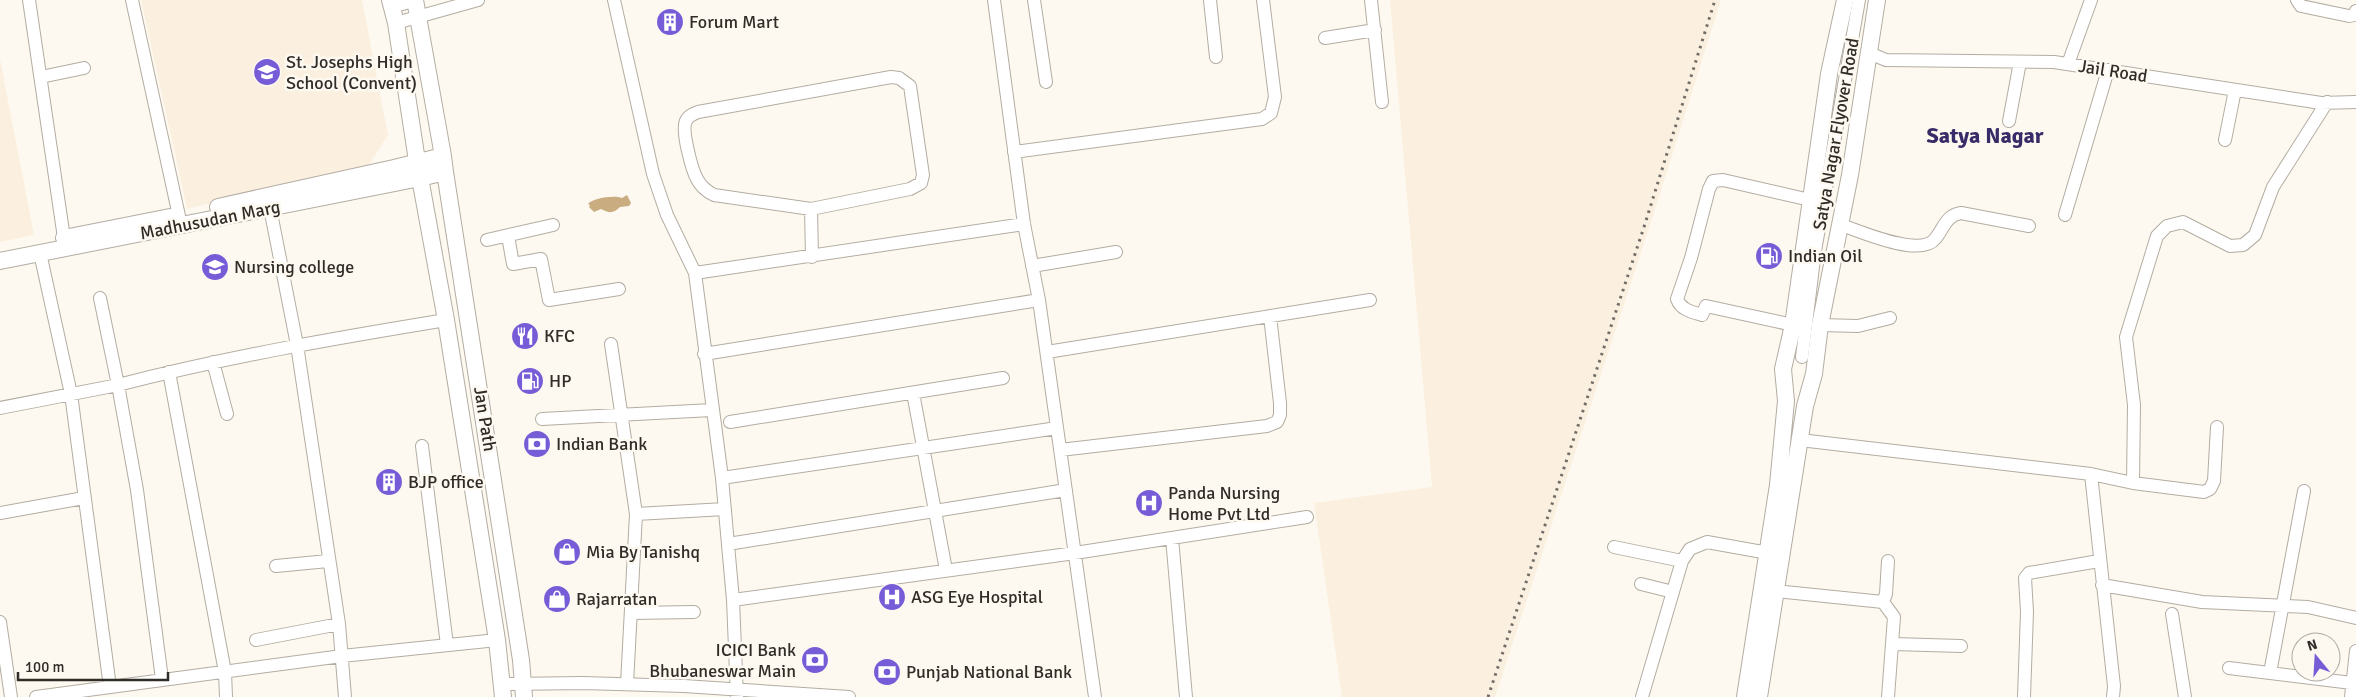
<svg xmlns="http://www.w3.org/2000/svg" width="2356" height="697" font-family="Signika,sans-serif">
	<style>
		.built { fill: #fbf0df }
		.water { fill: #c9ad81 }
		.lines { fill: none; stroke-linecap: round; stroke-linejoin: round }
		.minor-casing { stroke: #b3aca2; stroke-width: 14 }
		.major-casing { stroke: #b3aca2; stroke-width: 18 }
		.minor { stroke: #fff; stroke-width: 12 }
		.major { stroke: #fff; stroke-width: 16 }
		.rail { stroke: #716d67; stroke-width: 3; stroke-dasharray: 2.5 5; stroke-linecap: butt }
		.labels { text-anchor: middle; dominant-baseline: central; stroke-width: 5; stroke-linejoin: round; paint-order: stroke }
		.poi-label { font-size: 18px; fill: #302d29; stroke: #fef9f0; text-anchor: start }
		.street-label { font-size: 18px; fill: #302d29; stroke: #fef9f0 }
		.district-label { font-size: 22px; font-weight: bold; fill: #382c68; stroke: #fef9f0 }
	</style>
	<rect width="100%" height="100%" fill="#fef9f0"/>
	<path class="built" d="M 141,0 L 362,0 L 388,135 L 369,165 L 187,209 Z
		M 1390,0 L 1721,0 L 1652,219 L 1495,697 L 1342,697 L 1314,503 L 1432,487 Z
		M 0,59 L 34,235 L 0,242 Z"/>
	<path class="water" d="M 627,195 L 631,203 L 629,206 L 620,207 C 613,214 609,213 601,209 L 594,212 L 589,207 L 590,205 L 588,204 C 593,198 614,195 622,198 Z"/>
	<g class="lines">
		<g class="minor-casing">
			<path id="minor" d="M 29,0 L 64,238
				M 132,0 L 179,216
				M 614,0 L 653,174 L 667,215 L 695,273 L 722,478 L 733,600 L 737,697
				M 994,0 L 1024,224 L 1039,300 L 1095,697
				M 1034,0 L 1046,82
				M 1210,0 L 1216,57
				M 1371,0 L 1382,102
				M 2297,0 L 2301,6 L 2349,16 L 2354,15 L 2356,11
				M 392,7 L 416,0
				M 396,23 L 478,0
				M 1325,38 L 1375,30
				M 1869,53 L 1886,60 L 2054,62 L 2321,103 L 2356,102
				M 2068,64 L 2091,0
				M 41,77 L 84,68
				M 2009,121 L 2020,62
				M 2225,140 L 2235,90
				M 1014,152 L 1262,119 L 1271,113 L 1275,97 L 1263,0
				M 270,208 L 297,345 L 339,624 L 345,697
				M 811,209 L 714,195 C 706,191 701,187 697,179 C 692,170 681,130 686,121 C 688,116 693,114 698,112 L 891,77 L 899,78 L 910,86 L 923,175 L 921,183 L 910,189 L 811,209 L 812,257
				M 2065,215 L 2108,70
				M 1839,224 C 1859,231 1920,258 1935,239 C 1944,228 1946,215 1961,213 L 2029,226
				M 508,236 L 513,264 L 541,259 L 549,300 L 619,289
				M 487,240 L 553,225
				M 40,253 L 71,394 L 110,687
				M 1032,266 L 1116,252
				M 695,273 L 1024,224
				M 1793,325 L 1706,306 L 1702,315 C 1692,312 1681,310 1677,299 L 1691,258 L 1709,189 L 1713,181 L 1723,180 L 1810,200
				M 1820,325 L 1858,326 L 1890,318
				M 611,344 L 636,514 L 627,684
				M 1047,352 L 1370,300
				M 704,354 L 1039,300
				M 1802,357 L 1815,251 L 1859,0
				M 213,362 L 227,414
				M 169,372 L 225,672 L 226,697
				M 913,393 L 946,570
				M 0,408 L 118,385 L 100,298
				M 542,419 L 712,410
				M 730,422 L 1003,378
				M 1800,440 L 2091,474 L 2114,686 L 2113,697
				M 422,446 L 447,645
				M 1060,450 L 1267,426 L 1277,422 L 1280,415 L 1280,403 L 1270,316
				M 2091,474 L 2133,483 L 2134,405 L 2126,337 L 2157,236 L 2167,226 L 2183,222 L 2230,246 L 2243,245 L 2255,235 L 2273,187 L 2327,102
				M 722,478 L 1057,428
				M 2133,483 L 2204,492 L 2210,489 L 2214,481 L 2217,427
				M 0,513 L 84,498
				M 636,514 L 725,509
				M 1172,538 L 1186,697
				M 728,544 L 1066,490
				M 1614,547 L 1682,561
				M 276,566 L 328,561
				M 1641,584 L 1673,592
				M 2102,585 L 2202,602 L 2308,607 L 2356,618
				M 1776,591 L 1883,602 L 1886,594 L 1888,561
				M 733,600 L 1075,553 L 1307,517
				M 1883,602 L 1894,617 L 1888,697
				M 631,613 L 694,612
				M 2172,614 L 2185,697
				M 0,622 L 11,697
				M 256,640 L 339,624
				M 1893,644 L 1961,646
				M 2229,668 L 2352,683
				M 2270,673 L 2304,491
				M 162,679 L 137,490 L 118,385 C 226,357 336,338 446,320
				M 502,684 L 583,683 L 684,686 L 849,697
				M 36,697 L 342,656 L 497,640
				M 1642,697 L 1682,561 L 1690,549 L 1707,542 L 1768,553
				M 2024,697 L 2027,612 L 2025,578 L 2029,573 L 2099,561
				M 2351,697 L 2356,651"/>
		</g>
		<g class="major-casing">
			<path id="major" d="M 415,0 L 443,156
				M 445,172 L 521,660 L 524,697
				M 218,207 L 394,168 L 443,156 L 445,172 L 420,178 L 417,161 L 396,23 L 390,0
				M 64,238 L 170,217
				M 0,261 L 420,178 L 446,320 L 497,640 L 503,697
				M 1745,697 L 1778,485 L 1786,401 L 1783,369 L 1793,325 L 1829,74 L 1845,0
				M 1759,697 L 1805,406 L 1814,374 L 1820,325 L 1850,175 L 1877,0"/>
		</g>
		<use href="#minor" class="minor"/>
		<use href="#major" class="major"/>
		<path class="rail" d="M 1488,697 L 1644,227 L 1715,0"/>
	</g>
	<defs>
		<g id="building-disc" transform="scale(1.4375)"><circle r="9.5" fill="#775cd7" stroke="#fef9f0"/><path d="M-4-6H4V6H1V3H-1V6H-4ZM-2.5-4.3h1.7v1.8h-1.7ZM.8-4.3h1.7v1.8H.8ZM-2.5-1h1.7V.8h-1.7ZM.8-1h1.7V.8H.8Z" fill="#fff"/></g>
		<g id="school-disc" transform="scale(1.4375)"><circle r="9.5" fill="#775cd7" stroke="#fef9f0"/><path d="M0-5L7-2L0 1L-7-2ZM-4 1L0 2.5L4 1V4Q0 6-4 4Z" fill="#fff"/></g>
		<g id="fuel-disc" transform="scale(1.4375)"><circle r="9.5" fill="#775cd7" stroke="#fef9f0"/><path d="M-5.5-6h7V0h2V4h1.3V-2.5L3-4.5l.8-.8L6-3V5H2.5V1h-1V6h-7ZM-4.2-4.7v3.2H.2V-4.7Z" fill="#fff"/></g>
		<g id="university-disc" transform="scale(1.4375)"><circle r="9.5" fill="#775cd7" stroke="#fef9f0"/><path d="M0-5L7-2L0 1L-7-2ZM-4 1L0 2.5L4 1V4Q0 6-4 4Z" fill="#fff"/></g>
		<g id="restaurant-disc" transform="scale(1.4375)"><circle r="9.5" fill="#775cd7" stroke="#fef9f0"/><path d="M-5-6h1v4h1v-4h1v4h1v-4h1v5L-1.5 .5V6h-2V.5L-5-1ZM5-6V6H3V1.5H1.5Q1.5-4 5-6Z" fill="#fff"/></g>
		<g id="bank-disc" transform="scale(1.4375)"><circle r="9.5" fill="#775cd7" stroke="#fef9f0"/><path d="M-6-4H6V4H-6ZM0-2.3a2.3 2.3 0 1 0 0 4.6a2.3 2.3 0 1 0 0-4.6Z" fill="#fff"/></g>
		<g id="hospital-disc" transform="scale(1.4375)"><circle r="9.5" fill="#775cd7" stroke="#fef9f0"/><path d="M-5-5h3v3.5h4V-5h3V5h-3V1.5h-4V5h-3Z" fill="#fff"/></g>
		<g id="shop-disc" transform="scale(1.4375)"><circle r="9.5" fill="#775cd7" stroke="#fef9f0"/><path d="M-5-2.5h2.3a2.7 3.5 0 0 1 5.4 0H5L5.5 6h-11ZM-1.5-2.5h3a1.5 2.3 0 0 0-3 0Z" fill="#fff"/></g>
	</defs>
	<g fill-rule="evenodd">
		<use href="#building-disc" x="670" y="22"/>
		<use href="#school-disc" x="267" y="72"/>
		<use href="#fuel-disc" x="1769" y="256"/>
		<use href="#university-disc" x="215" y="267"/>
		<use href="#restaurant-disc" x="525" y="336"/>
		<use href="#fuel-disc" x="530" y="381"/>
		<use href="#bank-disc" x="537" y="444"/>
		<use href="#building-disc" x="389" y="482"/>
		<use href="#hospital-disc" x="1149" y="503"/>
		<use href="#shop-disc" x="567" y="552"/>
		<use href="#hospital-disc" x="892" y="597"/>
		<use href="#shop-disc" x="557" y="599"/>
		<use href="#bank-disc" x="815" y="660"/>
		<use href="#bank-disc" x="887" y="672"/>
	</g>
	<g class="labels">
		<g class="poi-label">
			<text x="689" y="22">Forum Mart</text>
			<text x="286" y="62">St. Josephs High<tspan x="286" dy="21">School (Convent)</tspan></text>
			<text x="1788" y="256">Indian Oil</text>
			<text x="234" y="267">Nursing college</text>
			<text x="544" y="336">KFC</text>
			<text x="549" y="381">HP</text>
			<text x="556" y="444">Indian Bank</text>
			<text x="408" y="482">BJP office</text>
			<text x="1168" y="493">Panda Nursing<tspan x="1168" dy="21">Home Pvt Ltd</tspan></text>
			<text x="586" y="552">Mia By Tanishq</text>
			<text x="911" y="597">ASG Eye Hospital</text>
			<text x="576" y="599">Rajarratan</text>
			<text x="796" y="650" text-anchor="end">ICICI Bank<tspan x="796" dy="21">Bhubaneswar Main</tspan></text>
			<text x="906" y="672">Punjab National Bank</text>
		</g>
		<g class="street-label">
			<text transform="translate(2113 71) rotate(9)">Jail Road</text>
			<text transform="translate(1836 134) rotate(-80)">Satya Nagar Flyover Road</text>
			<text transform="translate(210 220) rotate(-11)">Madhusudan Marg</text>
			<text transform="translate(485 419) rotate(81)">Jan Path</text>
		</g>
		<g class="district-label">
			<text x="1985" y="135">Satya Nagar</text>
		</g>
	</g>
	<g transform="translate(2316 657) rotate(342)"><circle r="24" fill="#fef9f0" stroke="#aca7a0"/>
	<path d="M0-4L9 19L0 12L-9 19Z" fill="#775cd7"/>
	<text y="-8" font-size="14" font-weight="bold" text-anchor="middle" fill="#302d29">N</text>
	</g>
	<path d="M18 672v8h150v-8" fill="none" stroke="#302d29" stroke-width="2.5"/>
	<text x="25" y="672" font-size="15" fill="#302d29" stroke="#fef9f0" stroke-width="4" paint-order="stroke">100 m</text>
</svg>
